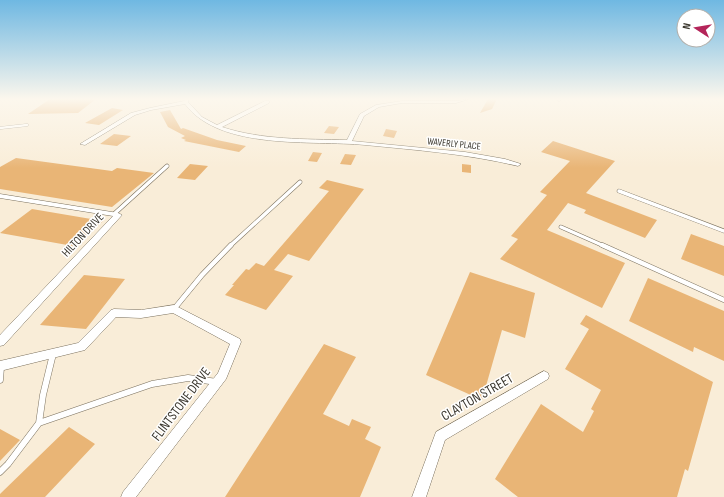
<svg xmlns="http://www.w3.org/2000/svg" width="724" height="497" font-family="'Sofia Sans Condensed',sans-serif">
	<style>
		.building { fill: #e9b576 }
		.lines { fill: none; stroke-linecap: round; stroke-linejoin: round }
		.lane-far3-casing { stroke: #7b715e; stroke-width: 3 }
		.lane-far2-casing { stroke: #7b715e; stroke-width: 4.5 }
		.lane-far1-casing { stroke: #7b715e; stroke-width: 5.5 }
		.lane-casing { stroke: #7b715e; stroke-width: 7 }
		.street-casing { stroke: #7b715e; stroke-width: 1 }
		.lane-far3 { stroke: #fff; stroke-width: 2.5 }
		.lane-far2 { stroke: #fff; stroke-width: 3.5 }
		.lane-far1 { stroke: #fff; stroke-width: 4.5 }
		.lane { stroke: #fff; stroke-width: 6 }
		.street { fill: #fff; fill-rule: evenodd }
		.labels { text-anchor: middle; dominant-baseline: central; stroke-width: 3; stroke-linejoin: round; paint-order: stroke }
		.far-street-label { font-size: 10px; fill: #3b372e; stroke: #fff }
		.street-label { font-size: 12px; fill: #3b372e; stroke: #fff }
		.near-street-label { font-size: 14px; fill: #3b372e; stroke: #fff }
	</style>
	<rect width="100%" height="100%" fill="#f9edd8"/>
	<path class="building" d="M 50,99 L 96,99 L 78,113 L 28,114 Z
		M 488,99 L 497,99 L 492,109 L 480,113 Z
		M 112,108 L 123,110 L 99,125 L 85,123 Z
		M 170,110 L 181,129 L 183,128 L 217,140 L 246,146 L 239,152 L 184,141 L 186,140 L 181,138 L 185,136 L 168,127 L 160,112 Z
		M 329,126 L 339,127 L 334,134 L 324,133 Z
		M 386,129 L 397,131 L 394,138 L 383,136 Z
		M 114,134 L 131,136 L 117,146 L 100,144 Z
		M 553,141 L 615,161 L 586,193 L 657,220 L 645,238 L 584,213 L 586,210 L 568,203 L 547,230 L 625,263 L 602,308 L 500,259 L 518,239 L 511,236 L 547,195 L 540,192 L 570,161 L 541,152 Z
		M 313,152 L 322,153 L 317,162 L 308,161 Z
		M 345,154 L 356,155 L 351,165 L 340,164 Z
		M 16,158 L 112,171 L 117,168 L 154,173 L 112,207 L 0,189 L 0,167 Z
		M 190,164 L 208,166 L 195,180 L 177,178 Z
		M 462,164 L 471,165 L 471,173 L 462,172 Z
		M 327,180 L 364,189 L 309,261 L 288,254 L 274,270 L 293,276 L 266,310 L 225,295 L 234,285 L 232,285 L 246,269 L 249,270 L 256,263 L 264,266 L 329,191 L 319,188 Z
		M 32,209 L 103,221 L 73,246 L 0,233 Z
		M 691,234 L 724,246 L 724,276 L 681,259 Z
		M 470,272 L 535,293 L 525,338 L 502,330 L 482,400 L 426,375 Z
		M 84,275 L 125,279 L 86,329 L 40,325 Z
		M 648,278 L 724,311 L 724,361 L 694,347 L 693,352 L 629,321 Z
		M 586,315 L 713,382 L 688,471 L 685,469 L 677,497 L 518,497 L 495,479 L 541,404 L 583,432 L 594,411 L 591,409 L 601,390 L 565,369 L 589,329 L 580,324 Z
		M 324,344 L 356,357 L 323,414 L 349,426 L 352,419 L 371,427 L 365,439 L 381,447 L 360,497 L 225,497 Z
		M 69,427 L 95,444 L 45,497 L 0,497 L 0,494 Z
		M 0,429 L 20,440 L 0,461 Z"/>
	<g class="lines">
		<g class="lane-far3-casing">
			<path id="lane-far3" d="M 0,128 L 27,125"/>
		</g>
		<g class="lane-far2-casing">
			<path id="lane-far2" d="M 619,191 L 724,231
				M 114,214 L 167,166
				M 561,227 L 604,246
				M 230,246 L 300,182"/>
		</g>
		<g class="lane-far1-casing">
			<path id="lane-far1" d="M 602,245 L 724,300
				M 174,309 L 202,275 L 231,245"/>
		</g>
		<g class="lane-casing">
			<path id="lane" d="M 0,380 L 1,367
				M 39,423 L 152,384 L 188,378 L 217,382
				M 0,472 L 8,464 L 39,423 L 43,395 L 53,354"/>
		</g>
		<g class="street-casing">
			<path id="street" d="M 185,99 L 189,99 L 188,102 L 202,117 L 217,125 L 265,101 L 269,101 L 269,103 L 222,127 C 262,140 305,139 347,140 L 360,114 L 376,105 L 402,101 L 456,101 L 469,99 L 456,103 L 402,103 L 379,107 L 364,116 L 352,141 L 465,152 L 505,159 L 521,164 L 518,166 C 468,154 416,150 365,145 C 312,140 220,151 185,104 L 151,110 L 135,115 L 85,145 L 80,144 L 131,113 L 150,108 L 184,101 Z
				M 557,99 L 561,99 L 561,100 L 559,101 Z
				M 0,194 L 118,213 L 122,215 L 4,345 L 0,346 L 0,335 L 113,216 L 0,198 Z
				M 174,305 L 240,339 L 241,342 L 226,379 L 136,497 L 121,497 L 123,492 L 218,373 L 230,344 L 173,313 L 141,318 L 116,317 L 85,350 L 0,371 L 0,361 L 78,343 L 111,310 L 114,309 L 141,310 Z
				M 544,371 L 548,373 L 549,376 L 548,379 L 445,440 L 426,497 L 412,497 L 436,432 Z"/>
		</g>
		<use href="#lane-far3" class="lane-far3"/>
		<use href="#lane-far2" class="lane-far2"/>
		<use href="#lane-far1" class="lane-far1"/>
		<use href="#lane" class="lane"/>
		<use href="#street" class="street"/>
	</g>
	<linearGradient id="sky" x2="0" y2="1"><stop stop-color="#6fb8e2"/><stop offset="0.59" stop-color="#fcf7ed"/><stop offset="1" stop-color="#fcf7ed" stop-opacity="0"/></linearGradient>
	<rect width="724" height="168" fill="url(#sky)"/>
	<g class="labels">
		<g class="far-street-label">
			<text transform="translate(454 144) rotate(6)">WAVERLY PLACE</text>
		</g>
		<g class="street-label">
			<text transform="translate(83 235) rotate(-47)">HILTON DRIVE</text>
		</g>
		<g class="near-street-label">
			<text transform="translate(477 397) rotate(-30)">CLAYTON STREET</text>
			<text transform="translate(181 404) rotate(-53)">FLINTSTONE DRIVE</text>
		</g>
	</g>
	<g transform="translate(696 28) rotate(282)"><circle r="19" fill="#ffffff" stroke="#b1afab"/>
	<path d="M0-3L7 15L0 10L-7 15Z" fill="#b4255a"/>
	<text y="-6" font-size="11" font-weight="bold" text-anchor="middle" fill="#3b372e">N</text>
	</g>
</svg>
